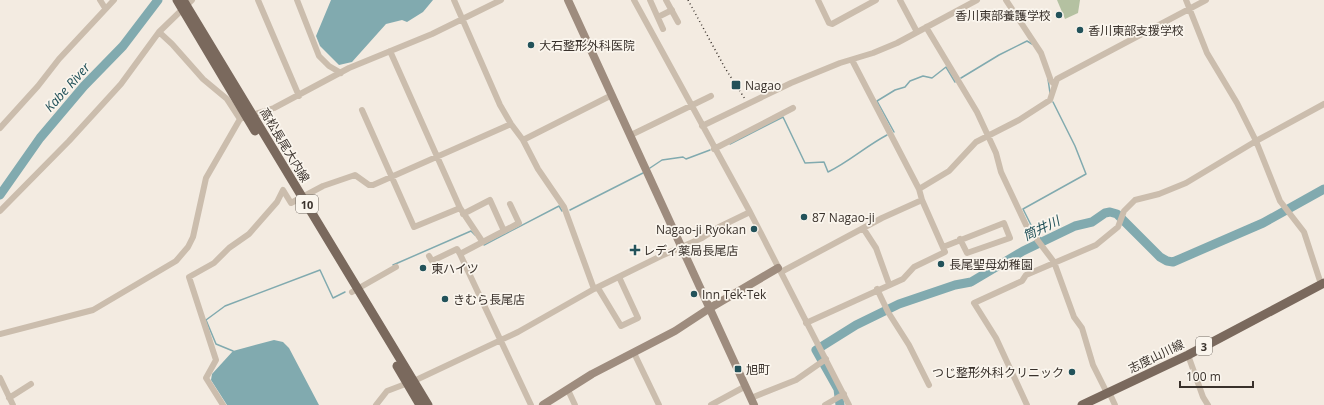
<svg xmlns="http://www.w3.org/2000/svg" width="1324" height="405" font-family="'Open Sans','Noto Sans JP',sans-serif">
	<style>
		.green { fill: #b4c1a1 }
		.water { fill: #81aaaf }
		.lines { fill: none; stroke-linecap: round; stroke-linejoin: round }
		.stream { stroke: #81aaaf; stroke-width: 1.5 }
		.river { stroke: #81aaaf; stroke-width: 9 }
		.street { stroke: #cbbdad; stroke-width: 6 }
		.secondary { stroke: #9e8c7e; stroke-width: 8 }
		.primary { stroke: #7a695d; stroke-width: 9 }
		.rail { stroke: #39312b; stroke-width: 1.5; stroke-dasharray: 1 3; stroke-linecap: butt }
		.poi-dot { fill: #22525a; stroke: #faf5ed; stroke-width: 1.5 }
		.labels { text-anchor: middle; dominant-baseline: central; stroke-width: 3.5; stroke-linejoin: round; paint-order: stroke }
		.shield { fill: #faf5ed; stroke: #736c65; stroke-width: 1 }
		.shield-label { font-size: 11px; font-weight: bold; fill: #39312b }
		.poi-label { font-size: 12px; fill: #39312b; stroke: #faf5ed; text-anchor: start }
		.street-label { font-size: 12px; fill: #39312b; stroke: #faf5ed }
		.water-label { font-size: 13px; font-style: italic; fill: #22525a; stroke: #faf5ed }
	</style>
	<rect width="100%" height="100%" fill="#f3ebe1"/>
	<path class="green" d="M 1057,0 L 1080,0 L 1078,13 L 1065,19 Z"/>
	<path class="water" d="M 331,0 L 433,0 L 423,12 L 407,22 L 402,20 L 386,24 L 352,62 L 339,65 L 320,46 L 316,36 Z
		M 274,340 L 283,342 L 289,348 L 319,405 L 227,405 L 211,380 L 212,374 L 233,351 Z"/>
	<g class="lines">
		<path class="stream" d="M 961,78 L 999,55 L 1027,41 L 1032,44
			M 1048,79 L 1050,93
			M 894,132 L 877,101 L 895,90 L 905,87 L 910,81 L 923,76 L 932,78 L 946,67 L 955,82
			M 730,144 L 783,117 L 805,163 L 824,162 L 828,172 C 849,162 866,146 887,135
			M 650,168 L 662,160 L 683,157 L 686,159 L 710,150
			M 570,210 L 643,173
			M 1044,242 L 1033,229 L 1023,209 L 1086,174 L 1075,146 L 1053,102
			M 484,245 L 559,206 L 562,211
			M 393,265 L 471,231 L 475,235
			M 233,351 L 216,344 L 206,320 L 225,306 L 320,270 L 333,298 L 345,292"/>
		<path class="river" d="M 0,195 L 40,138 L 84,86 L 123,46 L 158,0
			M 840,405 L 838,389 L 816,350 L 856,325 L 899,304 L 955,285 L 971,282 L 1023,251 L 1075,226 L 1092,222 L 1105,213 L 1110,212 L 1117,214 L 1160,257 L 1167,261 L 1173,262 L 1263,223 L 1324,189"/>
		<path class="street" d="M 100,0 L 105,8
			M 258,0 L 299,96
			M 297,0 L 319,56 L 329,66 L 341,73
			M 454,0 L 500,105 L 511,124 L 523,140 L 538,169 L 564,207 L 594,289
			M 634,0 L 750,212 L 849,405
			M 650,0 L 663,29
			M 666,0 L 678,22
			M 818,0 L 829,23 L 832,24 L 876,0
			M 900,0 L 917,32
			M 1006,0 L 1041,53 L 1051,81 L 1054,84
			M 1186,0 L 1207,53 L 1237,103 L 1256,141 L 1280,201 L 1304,232 L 1321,284
			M 658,17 L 672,10
			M 926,27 L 977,112 L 996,153 L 1001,172 L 1026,225 L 1054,262 L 1074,317 L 1082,328 L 1093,365 L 1107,393
			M 159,32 L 172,44 L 203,79 L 227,99 L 240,119
			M 390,51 L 460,208 L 482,241
			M 852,60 L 919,189
			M 362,110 L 414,227 L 460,208
			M 702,126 L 791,83 L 840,63 L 873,53 L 897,43 L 977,0
			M 0,128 L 38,86 L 59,59 L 114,0
			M 631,135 L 711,96
			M 523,140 L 612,95
			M 714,149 L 793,108
			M 510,204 L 519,223 L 460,254 L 531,405
			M 0,211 L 69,141 L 121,84 L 159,32 L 192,0
			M 463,214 L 490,200 L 504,231
			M 863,228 L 876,248 L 889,284
			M 943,247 L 1004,223 L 1010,238 L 967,253 L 960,239
			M 429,256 L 432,261 L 457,249 L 460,254
			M 781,272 L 882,218 L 922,200 L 919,189 L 949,171 L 976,142 L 1019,120 L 1050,100 L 1057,79 L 1206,0
			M 598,288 L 621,326 L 638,318 L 619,277
			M 877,289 L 888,312 L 909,345 L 929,385
			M 352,292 L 396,267
			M 806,323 L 903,279 L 914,267 L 945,252 L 922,200
			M 0,334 L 93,310 L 176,261 L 188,247 L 193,237 L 206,178 L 240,119 L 274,108 L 349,68 L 432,34 L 501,0
			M 634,353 L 659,405
			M 1188,355 L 1203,397 L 1208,405
			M 0,378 L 13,405
			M 568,390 L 575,405
			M 1109,392 L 1115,405
			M 9,398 L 31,384
			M 751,398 L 796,380 L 826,359
			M 223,405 L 206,378 L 216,360 L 189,277 L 214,263 L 229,248 L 249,234 L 277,202 L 283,190 L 291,203 L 323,186 L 355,175 L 369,185 L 373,185 L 511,124
			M 376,405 L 387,391 L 416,380 L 518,332 L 594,289 L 661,256 L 702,238 L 719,227 L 750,212
			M 711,405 L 746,386
			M 825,405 L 844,394
			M 1027,405 L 996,338 L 974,303 L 1022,281 L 1026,275 L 1096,245 L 1118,227 L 1124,211 L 1135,200 L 1159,194 L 1186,183 L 1256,141 L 1324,104"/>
		<path class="secondary" d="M 568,0 L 754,405
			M 543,405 L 592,374 L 675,331 L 710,308 L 778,268"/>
		<path class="primary" d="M 177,0 L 255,131
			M 183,0 L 428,405
			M 397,366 L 420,405
			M 1082,405 L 1188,355 L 1324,283"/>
		<path class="rail" d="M 688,0 L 725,68 L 745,99"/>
	</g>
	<g class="poi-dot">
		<circle cx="1059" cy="15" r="4"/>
		<circle cx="1080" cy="30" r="4"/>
		<circle cx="531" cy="45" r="4"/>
		<rect x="731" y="80" width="10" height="10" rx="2"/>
		<circle cx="804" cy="217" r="4"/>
		<circle cx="754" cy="229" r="4"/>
		<path d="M633 244h4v4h4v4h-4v4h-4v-4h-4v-4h4z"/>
		<circle cx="941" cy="264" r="4"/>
		<circle cx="423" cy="268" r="4"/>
		<circle cx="694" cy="294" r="4"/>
		<circle cx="445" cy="299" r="4"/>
		<rect x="734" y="365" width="8" height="8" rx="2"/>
		<circle cx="1072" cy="372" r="4"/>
	</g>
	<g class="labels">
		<g class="shield">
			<rect x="296" y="195" width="22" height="18" rx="3"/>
			<rect x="1196" y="337" width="16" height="18" rx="3"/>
		</g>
		<g class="shield-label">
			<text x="307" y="204">10</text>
			<text x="1204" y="346">3</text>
		</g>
		<g class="poi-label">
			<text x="1051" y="15" text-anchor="end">香川東部養護学校</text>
			<text x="1088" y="30">香川東部支援学校</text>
			<text x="539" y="45">大石整形外科医院</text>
			<text x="745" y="85">Nagao</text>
			<text x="812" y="217">87 Nagao-ji</text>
			<text x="746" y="229" text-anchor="end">Nagao-ji Ryokan</text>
			<text x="643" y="250">レディ薬局長尾店</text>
			<text x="949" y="264">長尾聖母幼稚園</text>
			<text x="431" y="268">東ハイツ</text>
			<text x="702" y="294">Inn Tek-Tek</text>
			<text x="453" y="299">きむら長尾店</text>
			<text x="746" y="369">旭町</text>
			<text x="1064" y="372" text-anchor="end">つじ整形外科クリニック</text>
		</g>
		<g class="street-label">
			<text transform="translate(285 145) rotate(59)">高松長尾大内線</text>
			<text transform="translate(1156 356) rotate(-26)">志度山川線</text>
		</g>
		<g class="water-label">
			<text transform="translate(67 87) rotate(-48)">Kabe River</text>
			<text transform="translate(1041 228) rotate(-26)">筒井川</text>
		</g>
	</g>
	<path d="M1180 381v6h73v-6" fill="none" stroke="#39312b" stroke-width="2"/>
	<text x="1186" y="381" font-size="12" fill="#39312b" stroke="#faf5ed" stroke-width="3" paint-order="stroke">100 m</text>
</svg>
